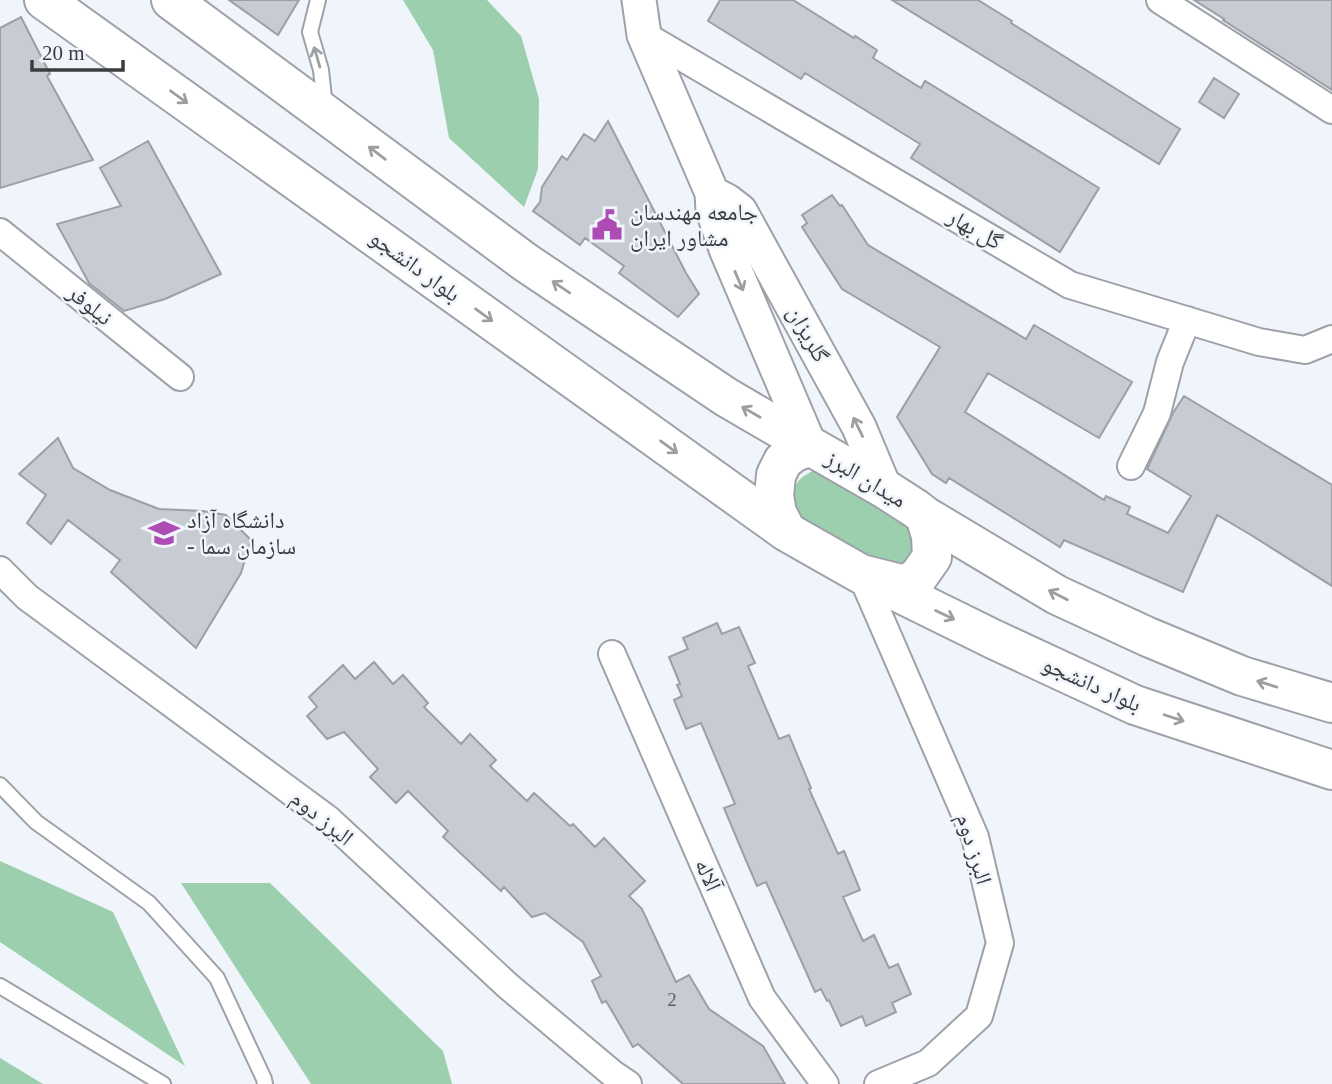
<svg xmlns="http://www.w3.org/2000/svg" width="1332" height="1084" font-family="'Times New Roman','Noto Naskh Arabic',serif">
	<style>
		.green { fill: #9bcfae }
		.building { fill: #c7cbd2; stroke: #9c9fa6; stroke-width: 2 }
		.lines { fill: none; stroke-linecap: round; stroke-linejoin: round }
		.service-casing { stroke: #9ea2a8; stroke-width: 18 }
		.minor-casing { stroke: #9ea2a8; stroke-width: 30 }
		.tertiary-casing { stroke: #9ea2a8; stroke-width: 37 }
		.secondary-casing { stroke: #9ea2a8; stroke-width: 42 }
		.service { stroke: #fff; stroke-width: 14 }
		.minor { stroke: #fff; stroke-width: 26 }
		.tertiary { stroke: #fff; stroke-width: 33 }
		.secondary { stroke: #fff; stroke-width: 38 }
		.oneway { stroke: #9d9e9f }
		.labels { text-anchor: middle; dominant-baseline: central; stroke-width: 5; stroke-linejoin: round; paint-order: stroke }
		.number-label { font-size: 19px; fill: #5e6064 }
		.poi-label { font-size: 23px; fill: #3b3c3f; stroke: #f0f4fb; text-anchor: start }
		.street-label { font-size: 23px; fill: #3b3c3f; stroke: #f0f4fb }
	</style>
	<rect width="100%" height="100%" fill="#f0f4fb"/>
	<path class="green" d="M 403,0 L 487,0 L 521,36 L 539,99 L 538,169 L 524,207 L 449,138 L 433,50 Z
		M 823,467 L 912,521 L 913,558 L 900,568 L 889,566 L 803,520 C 785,492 793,477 823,467 Z
		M 0,861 L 113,912 L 185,1066 L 0,942 Z
		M 181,883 L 270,883 L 443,1051 L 452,1084 L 311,1084 Z
		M 0,1058 L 43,1084 L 0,1084 Z"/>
	<path class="building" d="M 229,0 L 299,0 L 278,35 Z
		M 720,0 L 793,0 L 854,38 L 855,36 L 877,50 L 873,58 L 921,88 L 925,81 L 1099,188 L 1060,252 L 911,158 L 920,144 L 805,73 L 801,79 L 708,21 Z
		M 892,0 L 978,0 L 1012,21 L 1011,23 L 1180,129 L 1159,164 Z
		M 1194,0 L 1332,0 L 1332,90 L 1223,20 L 1224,19 Z
		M 21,17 L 50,74 L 47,76 L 93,160 L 0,188 L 0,28 Z
		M 1214,78 L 1239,94 L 1224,118 L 1199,102 Z
		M 608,121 L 686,273 L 699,294 L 678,317 L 619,273 L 624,266 L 585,238 L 580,245 L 533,211 L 540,202 L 542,187 L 562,156 L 567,160 L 584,134 L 595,141 Z
		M 148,141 L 221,274 L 165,299 L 124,311 L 89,283 L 57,224 L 121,206 L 100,168 Z
		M 832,195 L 840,206 L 842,205 L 868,245 L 1026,339 L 1034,325 L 1132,382 L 1099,438 L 988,373 L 965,412 L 1104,500 L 1106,496 L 1130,507 L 1127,514 L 1168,533 L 1191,496 L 1147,469 L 1173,413 L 1184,396 L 1332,485 L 1332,586 L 1251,535 L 1217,515 L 1183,592 L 1064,540 L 1060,547 L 949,478 L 946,483 L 932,474 L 897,417 L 940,347 L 842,289 L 802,227 L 807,223 L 802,215 Z
		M 58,438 L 73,468 L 110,490 L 159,509 L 203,511 L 226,515 L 251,540 L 241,573 L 196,648 L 111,572 L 120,560 L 68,520 L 51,544 L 27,523 L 46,495 L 19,474 Z
		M 717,623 L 722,634 L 739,627 L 755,663 L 748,666 L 779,739 L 789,735 L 811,788 L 809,789 L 838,854 L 844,851 L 860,890 L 843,897 L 863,941 L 874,935 L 889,968 L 898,964 L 911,994 L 892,1003 L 896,1012 L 866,1026 L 862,1016 L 841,1026 L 829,1000 L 827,1001 L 821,989 L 815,992 L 766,882 L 757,886 L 745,858 L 724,808 L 735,804 L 701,723 L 686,729 L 674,700 L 682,696 L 677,685 L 680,684 L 669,657 L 688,649 L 683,638 Z
		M 374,662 L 393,684 L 403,675 L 428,703 L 424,707 L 461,744 L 470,734 L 496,760 L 490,766 L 527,801 L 534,793 L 570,826 L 573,824 L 595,847 L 604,838 L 645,881 L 629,896 L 642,909 L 676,982 L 689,975 L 709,1009 L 763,1046 L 785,1084 L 683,1084 L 638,1044 L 633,1047 L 606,1001 L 602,1003 L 592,981 L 601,976 L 583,942 L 545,913 L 532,917 L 504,887 L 501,891 L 443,837 L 448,831 L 408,791 L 396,803 L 370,777 L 378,769 L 344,732 L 327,739 L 307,716 L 317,707 L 309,697 L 343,665 L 355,679 Z"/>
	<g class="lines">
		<g class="service-casing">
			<path id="service" d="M 318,0 L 310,32 L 321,70 L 325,107
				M 0,785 L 36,822 L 149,903 L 217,978 L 264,1079 L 265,1084
				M 0,986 L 163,1084"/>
		</g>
		<g class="minor-casing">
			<path id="minor" d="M 1160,0 L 1332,110
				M 644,35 L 1070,285 L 1259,342 L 1305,350 L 1332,339
				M 0,232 L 180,377
				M 1131,466 L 1157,413 L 1170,362 L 1187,320
				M 0,570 L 27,597 L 328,819 L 508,986 L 613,1074 L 628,1084
				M 861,574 L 975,837 L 1000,943 L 979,1016 L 928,1063 L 878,1084
				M 612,654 L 762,998 L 825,1084"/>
		</g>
		<g class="tertiary-casing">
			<path id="tertiary" d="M 639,0 L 644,35 L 712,193 L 713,211 L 726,249 L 810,446
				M 712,193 L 727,201 L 740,211 L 859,427 L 885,489"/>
		</g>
		<g class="secondary-casing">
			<path id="secondary" d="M 44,0 L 787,532
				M 171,0 L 525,262 L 726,397 L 810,446
				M 810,446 L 885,489 L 916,509 L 925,516 L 931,536 L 932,557 L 918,577 L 905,585 L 861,574 L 787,532 L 777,513 L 774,496 L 776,475 L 783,461 L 793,453 Z
				M 925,516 L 1057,595 L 1148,637 L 1242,676 L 1332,703
				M 861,574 L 993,639 L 1135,705 L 1332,770"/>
		</g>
		<use href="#service" class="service"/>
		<use href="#minor" class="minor"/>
		<use href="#tertiary" class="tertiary"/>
		<use href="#secondary" class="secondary"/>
	</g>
	<defs><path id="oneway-shaft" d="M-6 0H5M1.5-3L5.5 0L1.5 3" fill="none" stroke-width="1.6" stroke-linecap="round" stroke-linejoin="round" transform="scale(1.75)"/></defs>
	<g class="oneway">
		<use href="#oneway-shaft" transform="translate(317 57) rotate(-106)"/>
		<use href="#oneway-shaft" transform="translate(179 97) rotate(36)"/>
		<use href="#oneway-shaft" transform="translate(377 153) rotate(-143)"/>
		<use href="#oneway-shaft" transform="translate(739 281) rotate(67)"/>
		<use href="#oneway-shaft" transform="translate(561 287) rotate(-146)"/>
		<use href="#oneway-shaft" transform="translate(484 315) rotate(36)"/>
		<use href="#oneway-shaft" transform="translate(751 412) rotate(-150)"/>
		<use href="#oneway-shaft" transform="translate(858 427) rotate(-116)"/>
		<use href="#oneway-shaft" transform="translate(669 447) rotate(36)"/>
		<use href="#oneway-shaft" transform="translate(1058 595) rotate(-153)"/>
		<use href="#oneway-shaft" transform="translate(945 615) rotate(26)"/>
		<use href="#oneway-shaft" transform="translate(1267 684) rotate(-163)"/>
		<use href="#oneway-shaft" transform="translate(1174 718) rotate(18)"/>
	</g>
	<defs>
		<g id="civic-bare" transform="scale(2.415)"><path d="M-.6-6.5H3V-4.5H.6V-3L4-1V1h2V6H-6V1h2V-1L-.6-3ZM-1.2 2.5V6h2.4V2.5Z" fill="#ad4cb3" stroke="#f0f4fb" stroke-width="2.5" paint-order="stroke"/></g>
		<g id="university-bare" transform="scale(2.415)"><path d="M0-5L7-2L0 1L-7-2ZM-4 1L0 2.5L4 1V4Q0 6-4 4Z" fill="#ad4cb3" stroke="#f0f4fb" stroke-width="2.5" paint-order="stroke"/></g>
	</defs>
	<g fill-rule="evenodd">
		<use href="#civic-bare" x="607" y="225"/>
		<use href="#university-bare" x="164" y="533"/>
	</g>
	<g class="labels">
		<g class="number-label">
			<text x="672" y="999">2</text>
		</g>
		<g class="poi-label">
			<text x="630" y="212">جامعه مهندسان<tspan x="630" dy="26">مشاور ایران</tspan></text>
			<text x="187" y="520">دانشگاه آزاد<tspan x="187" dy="26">- سازمان سما</tspan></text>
		</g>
		<g class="street-label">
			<text transform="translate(975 229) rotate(30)">گل بهار</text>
			<text transform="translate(415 266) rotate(36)">بلوار دانشجو</text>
			<text transform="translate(90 305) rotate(39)">نیلوفر</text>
			<text transform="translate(808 334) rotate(61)">گلریزان</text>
			<text transform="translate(866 479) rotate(31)">میدان البرز</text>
			<text transform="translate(1092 684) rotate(24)">بلوار دانشجو</text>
			<text transform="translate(322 818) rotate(39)">البرز دوم</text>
			<text transform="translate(974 849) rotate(73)">البرز دوم</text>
			<text transform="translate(708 875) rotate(66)">آلاله</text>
		</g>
	</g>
	<path d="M32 60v10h91v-10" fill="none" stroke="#3b3c3f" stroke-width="3.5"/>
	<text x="42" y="60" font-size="21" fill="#3b3c3f" stroke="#f0f4fb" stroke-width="5" paint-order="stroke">20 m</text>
</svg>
